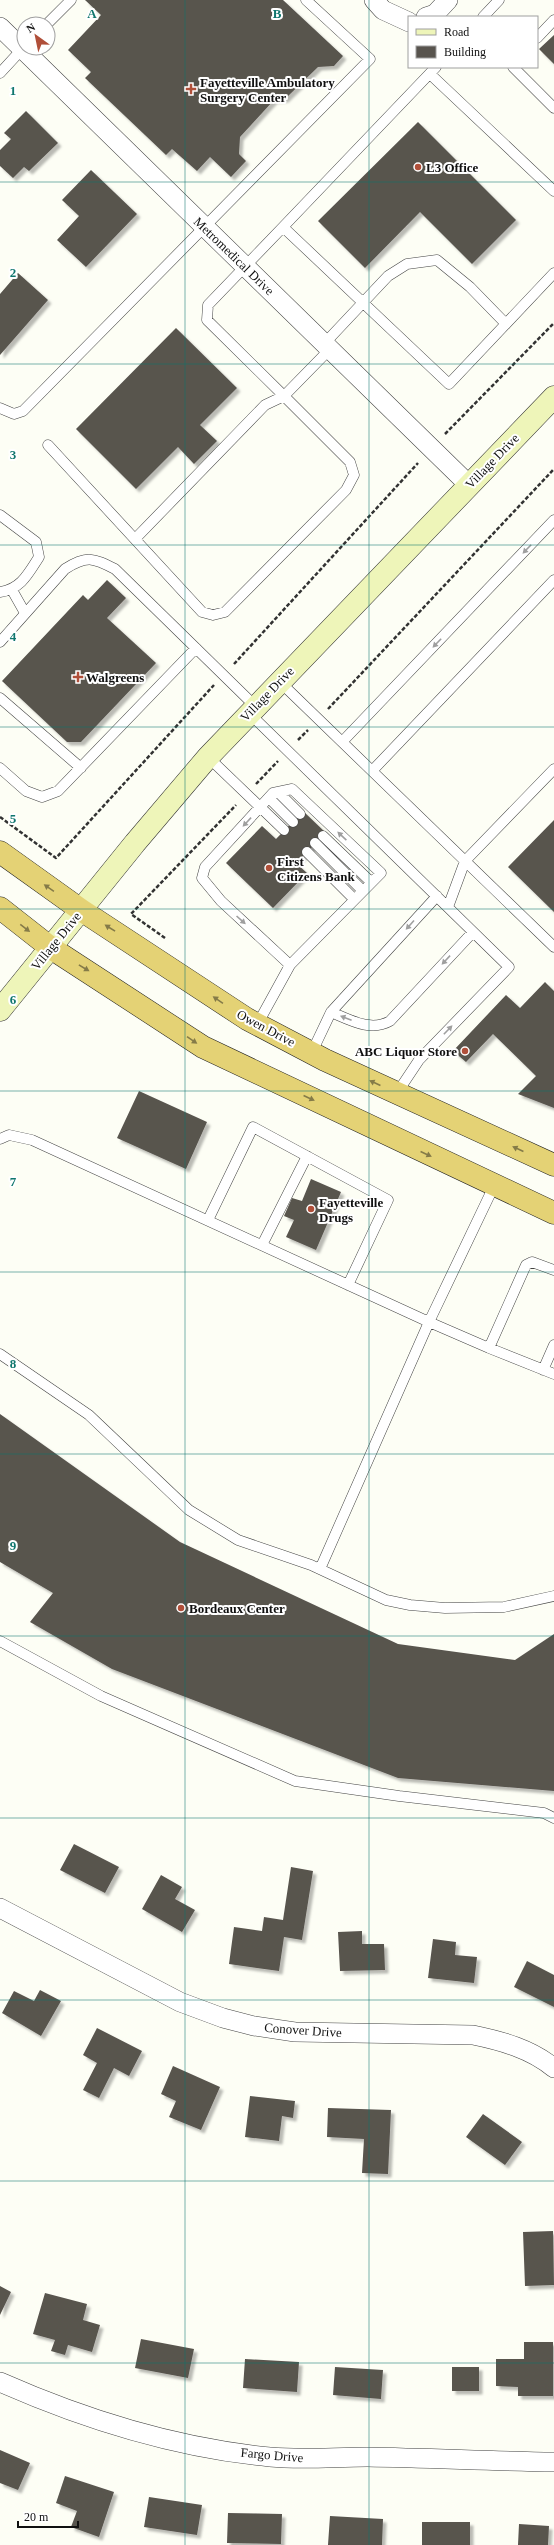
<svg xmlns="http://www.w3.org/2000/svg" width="554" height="2545" font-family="Georgia,serif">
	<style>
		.building { fill: #58544e; filter: url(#shadow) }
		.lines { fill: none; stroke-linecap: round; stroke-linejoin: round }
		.service-casing { stroke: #434343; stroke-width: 11 }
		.minor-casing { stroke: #434343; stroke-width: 20 }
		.secondary-casing { stroke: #323232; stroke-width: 23 }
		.trunk-casing { stroke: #212121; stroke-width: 23 }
		.path { stroke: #323232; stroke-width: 2.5; stroke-dasharray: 4 2; stroke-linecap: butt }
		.service { stroke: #fff; stroke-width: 10 }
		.minor { stroke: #fff; stroke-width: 19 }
		.secondary { stroke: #eef5b9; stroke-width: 22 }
		.trunk { stroke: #e4d275; stroke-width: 22 }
		.oneway { fill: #9f9f9f }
		.oneway2 { fill: #857b48 }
		.grid { fill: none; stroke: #0f766e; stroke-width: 1; stroke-opacity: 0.55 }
		.poi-dot { fill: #b04f39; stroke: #fff; stroke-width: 1.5 }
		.labels { text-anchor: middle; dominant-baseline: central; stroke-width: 4; stroke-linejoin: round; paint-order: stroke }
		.poi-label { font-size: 13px; font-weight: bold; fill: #101010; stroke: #fff; text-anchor: start }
		.street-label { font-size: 13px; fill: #101010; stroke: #fff }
		.grid-label { font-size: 13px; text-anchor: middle; font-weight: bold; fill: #0f766e; stroke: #fff; stroke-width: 4; stroke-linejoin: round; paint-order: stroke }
	</style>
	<defs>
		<filter id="shadow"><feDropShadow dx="3.5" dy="3.5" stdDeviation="1" flood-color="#0004"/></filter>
	</defs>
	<rect width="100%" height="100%" fill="#fdfef5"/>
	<path class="building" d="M 85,0 L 283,0 L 343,56 L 334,66 L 318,67 L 285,99 L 274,100 L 240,137 L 239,154 L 246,161 L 231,177 L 210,157 L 197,171 L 172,149 L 166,155 L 85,78 L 91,72 L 68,50 L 101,15 Z
		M 554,35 L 554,64 L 539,49 Z
		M 26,111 L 58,143 L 29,171 L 24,167 L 13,178 L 0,166 L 0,150 L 11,139 L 4,133 Z
		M 418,122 L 516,220 L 472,264 L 420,212 L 365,268 L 318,221 Z
		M 91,170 L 137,214 L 86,267 L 57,240 L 79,216 L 62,200 Z
		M 18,273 L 48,300 L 0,355 L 0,294 Z
		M 176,328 L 237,388 L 200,425 L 217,441 L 194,464 L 178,447 L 136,489 L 76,429 Z
		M 107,580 L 126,598 L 107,618 L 156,663 L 81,742 L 67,742 L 2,681 L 83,595 L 88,600 Z
		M 303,811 L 326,833 L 296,863 L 307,873 L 273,908 L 226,863 L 262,826 L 276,839 Z
		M 554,820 L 554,912 L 508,867 Z
		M 545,982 L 554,991 L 554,1108 L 518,1094 L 536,1076 L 493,1034 L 466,1062 L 453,1051 L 506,995 L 520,1008 Z
		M 139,1091 L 207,1122 L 186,1169 L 117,1138 Z
		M 311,1179 L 341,1192 L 316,1250 L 286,1237 L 294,1220 L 284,1216 L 292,1198 L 302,1201 Z
		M 0,1414 L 180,1542 L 398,1644 L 515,1660 L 554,1634 L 554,1791 L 398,1778 L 112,1669 L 30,1622 L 53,1593 L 0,1562 Z
		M 74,1844 L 119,1867 L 105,1893 L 60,1870 Z
		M 291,1867 L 313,1871 L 302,1940 L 284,1937 L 279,1971 L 229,1964 L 234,1927 L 262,1931 L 264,1917 L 283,1920 Z
		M 161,1875 L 182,1887 L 175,1899 L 195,1910 L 182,1932 L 142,1909 Z
		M 362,1931 L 362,1944 L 384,1944 L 385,1970 L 340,1971 L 338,1932 Z
		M 433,1939 L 456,1942 L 455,1955 L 477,1957 L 474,1983 L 428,1978 Z
		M 527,1961 L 554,1975 L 554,2007 L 514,1987 Z
		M 40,1990 L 61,2001 L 41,2036 L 2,2013 L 14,1991 L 34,2001 Z
		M 97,2028 L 142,2051 L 129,2076 L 114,2068 L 99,2098 L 83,2090 L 97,2063 L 83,2055 Z
		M 173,2066 L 220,2087 L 201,2130 L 169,2117 L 176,2101 L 161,2094 Z
		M 250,2096 L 295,2101 L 293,2118 L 282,2116 L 279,2141 L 245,2137 Z
		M 328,2108 L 391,2110 L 388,2174 L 362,2173 L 364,2139 L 327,2137 Z
		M 483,2114 L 522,2142 L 505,2165 L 466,2137 Z
		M 553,2231 L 554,2285 L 525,2286 L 523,2232 Z
		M 0,2286 L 11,2292 L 0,2315 Z
		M 45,2293 L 87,2304 L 83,2320 L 100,2325 L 92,2352 L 68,2345 L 65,2355 L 51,2351 L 55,2340 L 33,2334 Z
		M 141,2339 L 194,2349 L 188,2378 L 135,2368 Z
		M 524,2342 L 553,2342 L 553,2396 L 518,2396 L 518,2387 L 496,2386 L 496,2359 L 524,2359 Z
		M 245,2359 L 299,2362 L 297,2392 L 243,2388 Z
		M 335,2367 L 383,2370 L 381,2399 L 333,2395 Z
		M 452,2367 L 479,2367 L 479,2391 L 452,2391 Z
		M 0,2450 L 30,2463 L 18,2490 L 0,2483 Z
		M 65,2476 L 114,2492 L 99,2537 L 71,2527 L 77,2511 L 56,2503 Z
		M 149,2497 L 202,2505 L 197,2535 L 144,2527 Z
		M 228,2513 L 282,2514 L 281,2544 L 227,2543 Z
		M 330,2516 L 383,2519 L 382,2545 L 328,2545 Z
		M 422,2522 L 470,2522 L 470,2545 L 422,2545 Z
		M 519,2524 L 549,2526 L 548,2545 L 518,2545 Z"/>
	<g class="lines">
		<g class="service-casing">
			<path id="service" d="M 483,17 L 499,0
				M 47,24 L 71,0
				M 537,38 L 554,20
				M 436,67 L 283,227 L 449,384 L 554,273
				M 513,67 L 554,108
				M 0,73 L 24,47
				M 430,74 L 554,191
				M 324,344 L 388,276 L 407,264 L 437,260 L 470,287 L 506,324
				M 0,408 L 14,414 L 23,411 L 370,59 L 306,0
				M 48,445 L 202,612 L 213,615 L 225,612 L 346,490 L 354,475 L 350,462 L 284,396 L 330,349
				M 0,515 L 36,542 L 39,557 C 28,574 21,589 0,592
				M 135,539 L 265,405 L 284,396 L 207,320 L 208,305 L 283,227
				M 12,590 L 25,613
				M 0,642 L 65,569 C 87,555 93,558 115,569 L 255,706
				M 279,681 L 554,947
				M 0,698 L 81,768
				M 249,713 L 509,967 L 419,1060 L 397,1093
				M 342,742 L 554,520
				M 208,757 L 284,830
				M 0,768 L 26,791 L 42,797 L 58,791 L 196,648
				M 372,771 L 554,580
				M 278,792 L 300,814
				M 269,798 L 293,822
				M 323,836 L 371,882
				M 315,843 L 363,891
				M 307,852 L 354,899
				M 448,907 L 465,861 L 554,769
				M 331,1012 C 350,1020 371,1032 390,1021 L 473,932
				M 257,1025 L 290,965 L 381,873 L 292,789 L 273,793 L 205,867 L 202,878 L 221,901 L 290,965
				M 312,1052 L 331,1012 L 437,896
				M 0,1139 L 9,1135 L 32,1140 L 429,1322 L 320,1569
				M 494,1186 L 429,1322 L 489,1348 L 526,1265 L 532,1262 L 554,1270
				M 208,1220 L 253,1127 L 388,1200 L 348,1285
				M 262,1245 L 307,1156
				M 489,1348 L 554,1374
				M 0,1354 L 89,1415 L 189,1510 L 238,1540 L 311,1565 L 386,1600 L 410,1605 L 445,1608 L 504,1607 L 554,1596
				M 543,1370 L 554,1345
				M 0,1641 L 101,1696 L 295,1781 L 399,1796 L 544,1813 L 554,1818"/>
		</g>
		<g class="minor-casing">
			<path id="minor" d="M 374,0 L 383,10 L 409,22
				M 426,17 L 435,14 L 448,0
				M 0,27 L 469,485
				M 0,1908 L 180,2002 L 223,2018 L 254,2026 L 295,2032 L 473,2035 C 502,2041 531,2049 554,2068
				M 0,2382 C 86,2420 176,2448 270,2457 C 302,2460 334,2457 367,2457 C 429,2458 492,2461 554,2462"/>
		</g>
		<g class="secondary-casing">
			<path id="secondary" d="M 0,1010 L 135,843 L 208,757 L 554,397"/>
		</g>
		<g class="trunk-casing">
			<path id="trunk" d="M 0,852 L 81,910 L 247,1019 L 325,1060 L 554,1165
				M 0,908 L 51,948 L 203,1047 L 554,1213"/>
		</g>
		<path class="path" d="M 445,434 L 554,323
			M 234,664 L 418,463
			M 328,709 L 554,469
			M 298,740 L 308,730
			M 256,784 L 278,761
			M 0,817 L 56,858 L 214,685
			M 165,938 L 131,914 L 236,805"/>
		<use href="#service" class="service"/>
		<use href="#minor" class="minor"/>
		<use href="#secondary" class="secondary"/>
		<use href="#trunk" class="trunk"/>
	</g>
	<defs><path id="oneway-solid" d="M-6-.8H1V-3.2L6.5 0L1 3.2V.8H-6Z"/></defs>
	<g class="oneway">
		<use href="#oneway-solid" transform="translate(527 549) rotate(134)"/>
		<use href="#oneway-solid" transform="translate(437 643) rotate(134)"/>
		<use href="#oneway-solid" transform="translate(247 822) rotate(133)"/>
		<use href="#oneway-solid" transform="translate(342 836) rotate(-137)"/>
		<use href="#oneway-solid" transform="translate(241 920) rotate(42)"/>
		<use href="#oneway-solid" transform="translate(410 925) rotate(132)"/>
		<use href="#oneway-solid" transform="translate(446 960) rotate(133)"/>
		<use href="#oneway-solid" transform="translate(346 1018) rotate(-159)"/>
		<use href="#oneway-solid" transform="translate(448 1030) rotate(-46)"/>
	</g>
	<g class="oneway2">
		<use href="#oneway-solid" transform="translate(49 888) rotate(-145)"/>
		<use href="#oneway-solid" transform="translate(25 928) rotate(38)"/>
		<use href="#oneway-solid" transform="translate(110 928) rotate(-148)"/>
		<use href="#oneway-solid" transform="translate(84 968) rotate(31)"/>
		<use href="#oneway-solid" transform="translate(218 1000) rotate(-146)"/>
		<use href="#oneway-solid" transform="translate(192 1040) rotate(34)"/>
		<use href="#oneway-solid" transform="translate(375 1083) rotate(-155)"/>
		<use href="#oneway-solid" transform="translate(309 1098) rotate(25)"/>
		<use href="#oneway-solid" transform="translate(518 1149) rotate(-155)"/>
		<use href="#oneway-solid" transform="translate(426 1154) rotate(25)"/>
	</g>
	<path class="grid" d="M 185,0 L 185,2545M 369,0 L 369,2545M 0,182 L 554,182M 0,364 L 554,364M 0,545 L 554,545M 0,727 L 554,727M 0,909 L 554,909M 0,1091 L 554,1091M 0,1272 L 554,1272M 0,1454 L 554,1454M 0,1636 L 554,1636M 0,1818 L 554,1818M 0,2000 L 554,2000M 0,2181 L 554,2181M 0,2363 L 554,2363"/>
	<g class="poi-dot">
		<path d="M189 83h4v4h4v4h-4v4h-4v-4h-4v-4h4z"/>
		<circle cx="418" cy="167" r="4"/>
		<path d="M76 671h4v4h4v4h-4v4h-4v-4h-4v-4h4z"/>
		<circle cx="269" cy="868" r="4"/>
		<circle cx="465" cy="1051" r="4"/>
		<circle cx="311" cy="1209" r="4"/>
		<circle cx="181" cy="1608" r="4"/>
	</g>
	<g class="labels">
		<g class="poi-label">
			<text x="200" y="82">Fayetteville Ambulatory<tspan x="200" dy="15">Surgery Center</tspan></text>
			<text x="426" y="167">L3 Office</text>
			<text x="86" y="677">Walgreens</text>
			<text x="277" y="861">First<tspan x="277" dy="15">Citizens Bank</tspan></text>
			<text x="457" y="1051" text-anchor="end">ABC Liquor Store</text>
			<text x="319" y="1202">Fayetteville<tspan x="319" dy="15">Drugs</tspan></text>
			<text x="189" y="1608">Bordeaux Center</text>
		</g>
		<g class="street-label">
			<text transform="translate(234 256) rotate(44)">Metromedical Drive</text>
			<text transform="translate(492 461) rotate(-46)">Village Drive</text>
			<text transform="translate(267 694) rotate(-46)">Village Drive</text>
			<text transform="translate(56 941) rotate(-51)">Village Drive</text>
			<text transform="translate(266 1028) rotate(28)">Owen Drive</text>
			<text transform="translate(303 2030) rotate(4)">Conover Drive</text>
			<text transform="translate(272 2455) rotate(5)">Fargo Drive</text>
		</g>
	</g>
	<g class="grid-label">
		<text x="92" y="18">A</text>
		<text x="277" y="18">B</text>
		<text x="13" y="95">1</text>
		<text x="13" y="277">2</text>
		<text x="13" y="459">3</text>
		<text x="13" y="641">4</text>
		<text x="13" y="823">5</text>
		<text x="13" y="1004">6</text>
		<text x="13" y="1186">7</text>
		<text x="13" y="1368">8</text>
		<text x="13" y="1550">9</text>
	</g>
	<rect x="408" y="16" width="130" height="52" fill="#ffffff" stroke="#9f9f9f"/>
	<rect x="416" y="29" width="20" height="6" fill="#eef5b9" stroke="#9f9f9f"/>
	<text x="444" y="36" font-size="12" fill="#101010">Road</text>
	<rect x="416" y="46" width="20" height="12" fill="#58544e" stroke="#9f9f9f"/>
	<text x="444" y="56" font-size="12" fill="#101010">Building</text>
	<g transform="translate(36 36) rotate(327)"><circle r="19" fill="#ffffff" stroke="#9f9f9f"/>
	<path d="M0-3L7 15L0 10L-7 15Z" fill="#b04f39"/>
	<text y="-6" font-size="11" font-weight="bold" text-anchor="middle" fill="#101010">N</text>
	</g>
	<path d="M18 2521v6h60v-6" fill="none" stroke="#101010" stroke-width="2"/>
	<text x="24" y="2521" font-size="12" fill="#101010" stroke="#ffffff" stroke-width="3" paint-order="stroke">20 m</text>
</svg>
